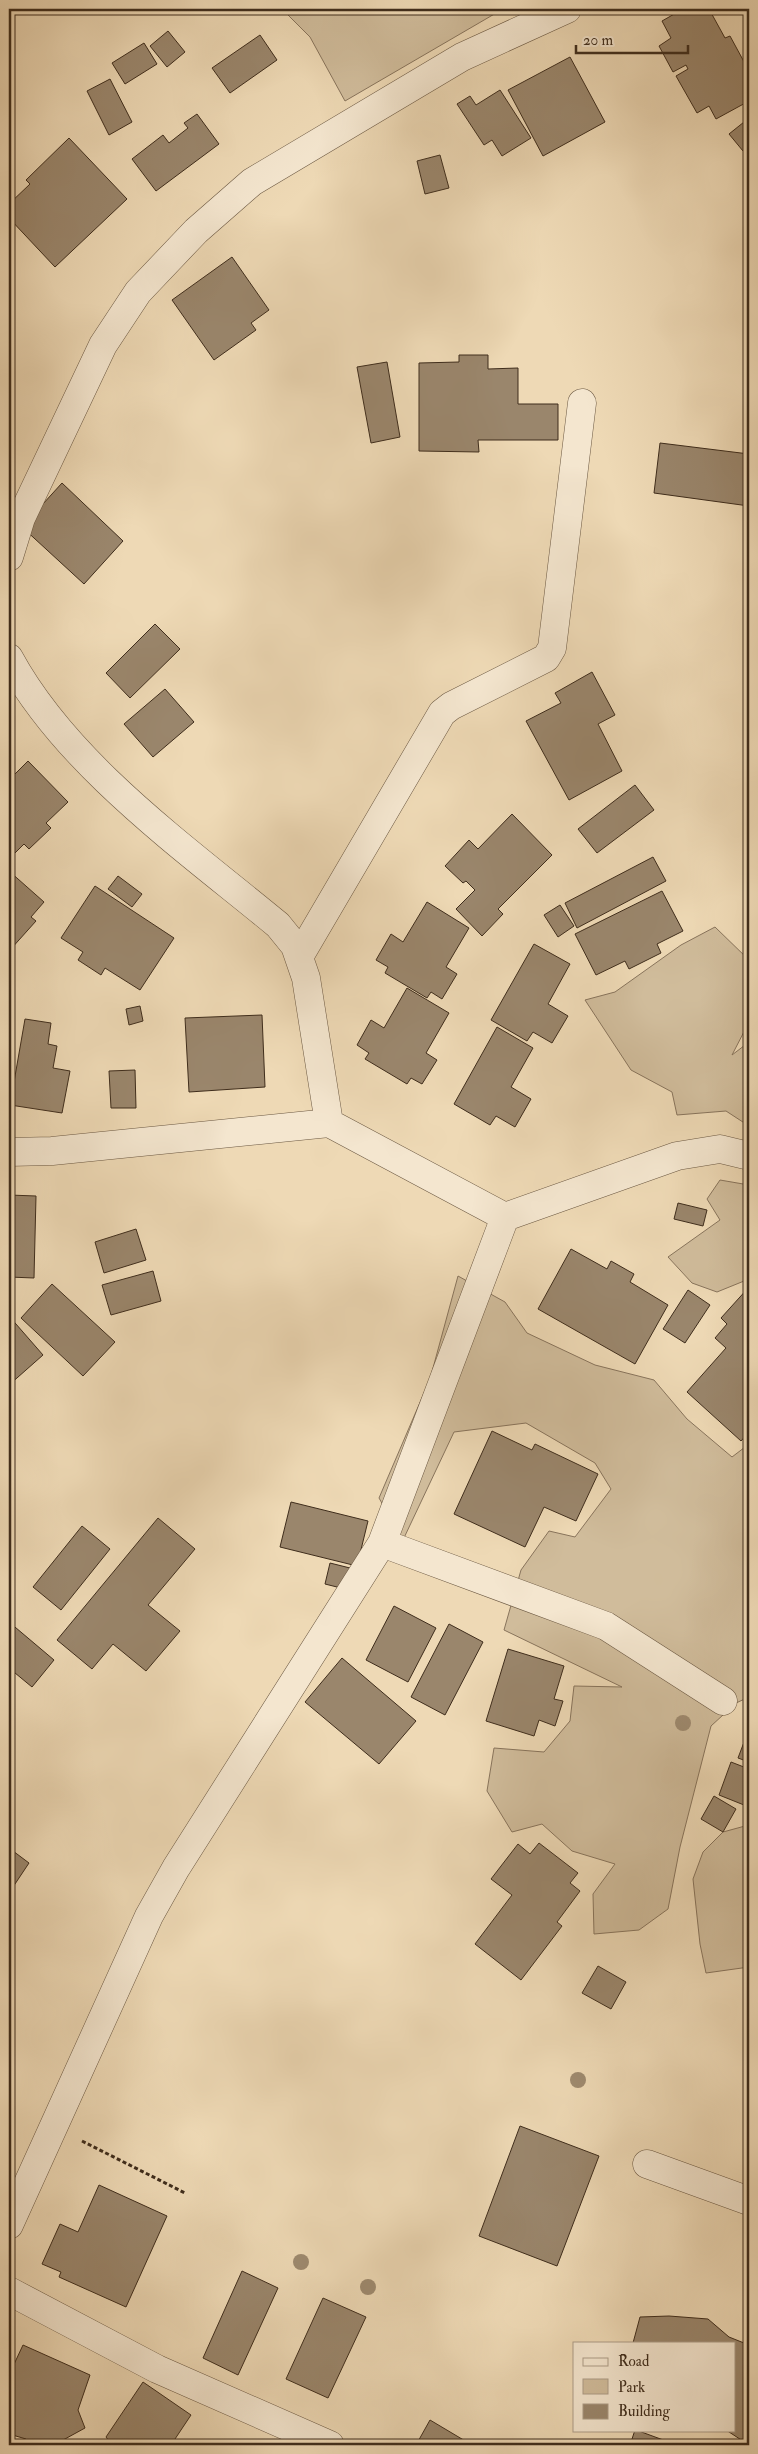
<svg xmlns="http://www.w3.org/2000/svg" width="758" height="2454" font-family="'IM FELL Double Pica',serif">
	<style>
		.green { fill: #d0bc9b; stroke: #88745c }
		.building { fill: #9a866c; stroke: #3f2d1c }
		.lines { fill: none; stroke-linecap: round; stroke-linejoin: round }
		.minor-casing { stroke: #6b5842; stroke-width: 29 }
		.path { stroke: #3f2d1c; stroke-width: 3; stroke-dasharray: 4 2.5; stroke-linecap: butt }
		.minor { stroke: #f4e6cf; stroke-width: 28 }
		.tree { fill: #9e8a6f }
	</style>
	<rect width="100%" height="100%" fill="#eed9b5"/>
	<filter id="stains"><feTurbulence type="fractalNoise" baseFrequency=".004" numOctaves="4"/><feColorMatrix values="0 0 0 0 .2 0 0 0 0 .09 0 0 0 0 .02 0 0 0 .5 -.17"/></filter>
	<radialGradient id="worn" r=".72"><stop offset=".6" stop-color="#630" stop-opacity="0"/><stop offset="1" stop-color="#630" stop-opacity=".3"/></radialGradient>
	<path class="green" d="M 282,9 L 503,9 L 345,101 L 310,37 Z
		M 715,927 L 749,960 L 749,1022 L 732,1055 L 749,1042 L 749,1126 L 726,1111 L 677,1115 L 672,1092 L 631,1070 L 585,1000 L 615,992 L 681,945 Z
		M 720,1180 L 749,1185 L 749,1279 L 717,1292 L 692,1283 L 668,1257 L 720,1220 L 707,1199 Z
		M 458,1276 L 505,1302 L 527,1333 L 595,1365 L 654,1380 L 687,1419 L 732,1457 L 749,1444 L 749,1697 L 736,1703 L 711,1726 L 680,1847 L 668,1909 L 639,1930 L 594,1934 L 593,1894 L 615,1864 L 572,1851 L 542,1824 L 512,1832 L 487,1791 L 494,1748 L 544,1752 L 570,1721 L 574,1686 L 622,1687 L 504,1630 L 521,1570 L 549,1531 L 575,1537 L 611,1489 L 595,1463 L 526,1423 L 454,1432 L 403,1540 L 379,1498 L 430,1379 Z
		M 745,1826 L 749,1827 L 749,1967 L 706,1973 L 700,1944 L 693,1879 L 703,1852 L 723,1832 Z"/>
	<path class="building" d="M 683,9 L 709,9 L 725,38 L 730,36 L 749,71 L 749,101 L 716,119 L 709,106 L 697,113 L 676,76 L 688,69 L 686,65 L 673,72 L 659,46 L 671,38 L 662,21 Z
		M 168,31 L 185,52 L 167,67 L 150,46 Z
		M 260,35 L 277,60 L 230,93 L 212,68 Z
		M 144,43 L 157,64 L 125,84 L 112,63 Z
		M 570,57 L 605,122 L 543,156 L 508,90 Z
		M 110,79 L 132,122 L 109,135 L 87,91 Z
		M 500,90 L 531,138 L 502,156 L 492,140 L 484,145 L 457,104 L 470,96 L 476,105 Z
		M 197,114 L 219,144 L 156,191 L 132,159 L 163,135 L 169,143 L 188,128 L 184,123 Z
		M 749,118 L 749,147 L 743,151 L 729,134 Z
		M 69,138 L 127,199 L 55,267 L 9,218 L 9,204 L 30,184 L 26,180 Z
		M 440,155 L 449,188 L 425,194 L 417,161 Z
		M 232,257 L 269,310 L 251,323 L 256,330 L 214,360 L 172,300 Z
		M 459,355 L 488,355 L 488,369 L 518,368 L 518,404 L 558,404 L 558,440 L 478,440 L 479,452 L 419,451 L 419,363 L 459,362 Z
		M 387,362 L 400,437 L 371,443 L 357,367 Z
		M 660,443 L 749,454 L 749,506 L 654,493 Z
		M 62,483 L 123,541 L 84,584 L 22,527 Z
		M 155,624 L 180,649 L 130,698 L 106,673 Z
		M 592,672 L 615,715 L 598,724 L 622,771 L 569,800 L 526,721 L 561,703 L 555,693 Z
		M 165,689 L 194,722 L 153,757 L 124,724 Z
		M 28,761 L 68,802 L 46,823 L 51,828 L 29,849 L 24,844 L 9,859 L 9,780 Z
		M 635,785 L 654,810 L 597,853 L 578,829 Z
		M 512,814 L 552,855 L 498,909 L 503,914 L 482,936 L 456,909 L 475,890 L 466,881 L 463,883 L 445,866 L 469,840 L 478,849 Z
		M 653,857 L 666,881 L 577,928 L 565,903 Z
		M 9,871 L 44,902 L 31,917 L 36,921 L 10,950 Z
		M 118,876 L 142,894 L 132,907 L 108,889 Z
		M 95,886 L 174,938 L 140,990 L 105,968 L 101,975 L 78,960 L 83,952 L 61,938 Z
		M 662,891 L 683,931 L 657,944 L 661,953 L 629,969 L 625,961 L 596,975 L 575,934 Z
		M 427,902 L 469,928 L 446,967 L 457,974 L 442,999 L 431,992 L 427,998 L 385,973 L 388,967 L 376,960 L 391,934 L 403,942 Z
		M 560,905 L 574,926 L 558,937 L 544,915 Z
		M 534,944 L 570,964 L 548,1004 L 568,1016 L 552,1043 L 533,1032 L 527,1041 L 491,1020 Z
		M 407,988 L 449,1013 L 426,1053 L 437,1060 L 422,1084 L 411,1078 L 407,1084 L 365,1059 L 369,1053 L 357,1045 L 371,1020 L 384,1028 Z
		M 140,1006 L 143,1021 L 129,1025 L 126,1009 Z
		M 262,1015 L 265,1087 L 189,1092 L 185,1018 Z
		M 25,1019 L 51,1023 L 48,1044 L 57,1046 L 53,1068 L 70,1071 L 62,1113 L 10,1105 Z
		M 497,1027 L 533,1048 L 511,1087 L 531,1099 L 515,1127 L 496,1116 L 490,1125 L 454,1104 Z
		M 135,1070 L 136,1108 L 111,1108 L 109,1071 Z
		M 9,1195 L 36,1196 L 34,1278 L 9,1277 Z
		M 678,1203 L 707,1210 L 703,1226 L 674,1219 Z
		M 136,1229 L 146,1260 L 104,1273 L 95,1242 Z
		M 571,1249 L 607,1269 L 611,1261 L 634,1274 L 630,1282 L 668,1305 L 635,1364 L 538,1309 Z
		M 153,1271 L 161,1301 L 111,1315 L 102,1285 Z
		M 52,1284 L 115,1342 L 83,1376 L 21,1318 Z
		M 749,1287 L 749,1432 L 741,1441 L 687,1392 L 726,1348 L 715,1338 L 727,1324 L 721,1318 Z
		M 688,1290 L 710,1305 L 685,1343 L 663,1329 Z
		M 9,1316 L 43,1355 L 9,1385 Z
		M 492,1431 L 532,1450 L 535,1444 L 598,1474 L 576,1521 L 544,1507 L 525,1547 L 454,1514 Z
		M 291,1502 L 368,1521 L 357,1566 L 280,1547 Z
		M 158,1518 L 195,1549 L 148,1605 L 180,1631 L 146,1671 L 113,1644 L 92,1669 L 57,1640 Z
		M 82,1526 L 110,1549 L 61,1610 L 33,1587 Z
		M 330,1563 L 350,1568 L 345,1589 L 325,1584 Z
		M 394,1606 L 436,1628 L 408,1682 L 366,1660 Z
		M 9,1622 L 54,1660 L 32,1687 L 9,1668 Z
		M 449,1624 L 483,1642 L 445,1715 L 411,1697 Z
		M 508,1649 L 564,1666 L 554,1699 L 563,1701 L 555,1726 L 539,1720 L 534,1736 L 486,1721 Z
		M 342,1658 L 416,1721 L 379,1764 L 305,1702 Z
		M 749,1729 L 749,1762 L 738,1758 Z
		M 731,1762 L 749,1769 L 749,1807 L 719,1795 Z
		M 714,1796 L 736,1809 L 723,1832 L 701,1819 Z
		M 539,1843 L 578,1873 L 570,1883 L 580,1891 L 557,1922 L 562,1926 L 521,1980 L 475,1944 L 512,1895 L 491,1879 L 518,1844 L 530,1854 Z
		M 9,1848 L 29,1863 L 13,1887 L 9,1883 Z
		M 598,1966 L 626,1982 L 611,2009 L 582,1993 Z
		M 520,2126 L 599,2156 L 557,2266 L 479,2236 Z
		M 99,2185 L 167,2216 L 126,2307 L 59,2277 L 61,2272 L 42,2264 L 60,2224 L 78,2232 Z
		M 242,2271 L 278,2288 L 238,2375 L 203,2358 Z
		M 323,2298 L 366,2317 L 328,2398 L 286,2379 Z
		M 669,2316 L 708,2319 L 729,2337 L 749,2345 L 749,2445 L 726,2430 L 734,2430 L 734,2343 L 633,2343 L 640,2317 Z
		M 23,2345 L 90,2375 L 78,2410 L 85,2428 L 54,2445 L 30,2445 L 26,2439 L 9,2434 L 9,2375 Z
		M 143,2382 L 191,2415 L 171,2445 L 112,2445 L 106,2437 Z
		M 430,2420 L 472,2445 L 416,2445 Z
		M 635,2430 L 636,2430 L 677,2445 L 630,2445 Z"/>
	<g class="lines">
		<g class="minor-casing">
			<path id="minor" d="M 9,557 L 21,518 L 103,345 L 138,292 L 196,231 L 252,182 L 462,57 L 567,9
				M 9,658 C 67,765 185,848 278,925 L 295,946 L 306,978 L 329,1123 L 505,1217 L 677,1156 L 720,1149 L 749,1156
				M 299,957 L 442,713 L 451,706 L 546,658 L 552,648 L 582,403
				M 9,1152 L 52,1151 L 329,1123
				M 382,1543 L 606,1626 L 723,1701
				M 647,2164 L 749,2201
				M 9,2225 L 149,1916 L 176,1868 L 382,1543 L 505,1217
				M 9,2291 L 157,2369 L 330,2445"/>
		</g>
		<path class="path" d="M 82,2141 L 185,2193"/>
		<use href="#minor" class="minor"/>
	</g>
	<g class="tree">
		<circle cx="683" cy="1723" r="8"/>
		<circle cx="578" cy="2080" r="8"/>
		<circle cx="301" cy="2262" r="8"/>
		<circle cx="368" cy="2287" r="8"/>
	</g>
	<rect width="758" height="2454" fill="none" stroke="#eed9b5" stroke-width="30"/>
	<rect x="10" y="10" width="738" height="2434" fill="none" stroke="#3f2d1c" stroke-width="2.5"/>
	<rect x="15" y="15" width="728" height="2424" fill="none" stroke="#3f2d1c"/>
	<rect x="573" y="2342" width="162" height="90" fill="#f4e6cf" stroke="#ac9c87"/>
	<rect x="583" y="2358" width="25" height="8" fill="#f4e6cf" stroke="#ac9c87"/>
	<text x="618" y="2366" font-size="15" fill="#3f2d1c">Road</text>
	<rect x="583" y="2379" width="25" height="15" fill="#d0bc9b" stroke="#ac9c87"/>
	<text x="618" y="2392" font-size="15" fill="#3f2d1c">Park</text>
	<rect x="583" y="2404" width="25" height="15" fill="#9a866c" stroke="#ac9c87"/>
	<text x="618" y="2416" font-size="15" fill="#3f2d1c">Building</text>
	<path d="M576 45v8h112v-8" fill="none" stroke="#3f2d1c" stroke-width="2.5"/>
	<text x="583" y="45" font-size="15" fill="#3f2d1c" stroke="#f4e6cf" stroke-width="4" paint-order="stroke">20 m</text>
	<rect width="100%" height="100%" filter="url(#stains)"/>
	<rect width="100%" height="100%" fill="url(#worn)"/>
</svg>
